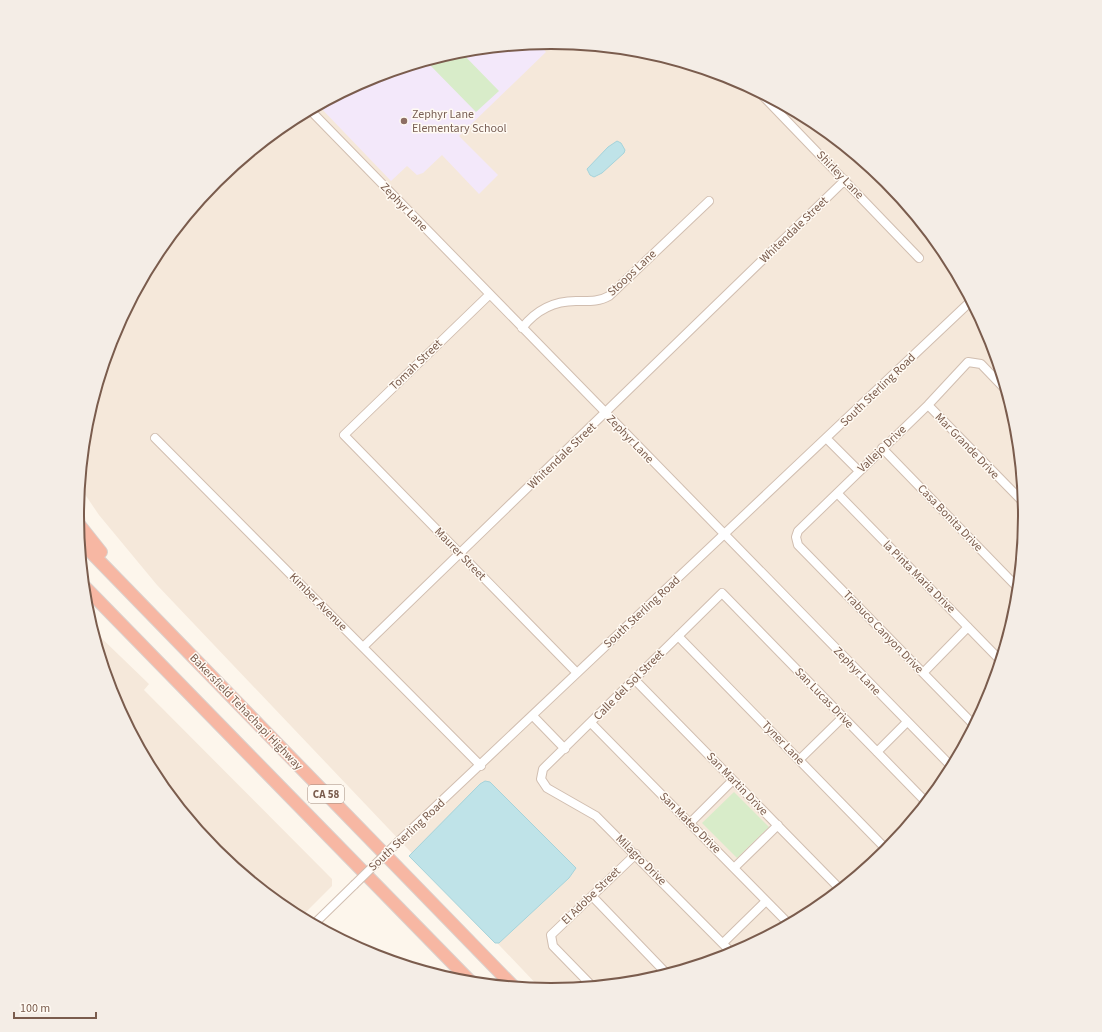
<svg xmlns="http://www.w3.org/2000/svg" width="1102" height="1032" font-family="'Source Sans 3',sans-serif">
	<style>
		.residential { fill: #f5e8da }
		.education { fill: #f3e8fa }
		.green { fill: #d8ecc9 }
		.water { fill: #bfe3e8; stroke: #a5d3da }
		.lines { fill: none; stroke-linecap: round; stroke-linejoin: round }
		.minor-casing { stroke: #d1beb0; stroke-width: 10 }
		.highway-casing { stroke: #dad1cd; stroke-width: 14 }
		.minor { stroke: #fff; stroke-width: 8 }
		.highway { stroke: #f7b7a3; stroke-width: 12 }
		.minor-bridge-casing { stroke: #d1beb0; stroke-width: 10; stroke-linecap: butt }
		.minor-bridge { stroke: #fff; stroke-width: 8 }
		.education-dot { fill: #8d6e63; stroke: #fffaf3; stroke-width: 1.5 }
		.labels { text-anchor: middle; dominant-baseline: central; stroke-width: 3; stroke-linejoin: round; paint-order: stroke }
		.shield { fill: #fffaf3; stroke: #a28b7f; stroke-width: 1 }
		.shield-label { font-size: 11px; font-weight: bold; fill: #7a5c4d }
		.education-label { font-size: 12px; fill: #785e54; stroke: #fffaf3; text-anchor: start }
		.street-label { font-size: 12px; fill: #7a5c4d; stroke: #fffaf3 }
		.rim { fill: none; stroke: #7a5c4d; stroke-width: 2 }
	</style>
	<rect width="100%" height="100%" fill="#fdf6ec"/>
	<path class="residential" d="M 551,42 L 644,51 L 733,78 L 815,122 L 886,181 L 945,253 L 989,335 L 1016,424 L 1025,516 L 1016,609 L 989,698 L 945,780 L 886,851 L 814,910 L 732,954 L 643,981 L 551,990 L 541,989 L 157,585 L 99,515 L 80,487 L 86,423 L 113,334 L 157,252 L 216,181 L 288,122 L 370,78 L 459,51 Z
		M 92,629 L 149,684 L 144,690 L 332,879 L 332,886 L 301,917 L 287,910 L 216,851 L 157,779 L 113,697 Z"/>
	<path class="education" d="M 538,43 L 546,52 L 459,136 L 498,175 L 479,194 L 442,155 L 423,173 L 417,175 L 407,166 L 391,181 L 318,105 L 370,78 L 459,51 Z"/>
	<path class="green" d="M 460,51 L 499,91 L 476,112 L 426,61 Z
		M 345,91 L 346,93 C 341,99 334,106 326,101 Z
		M 734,792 L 769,827 L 737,858 L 702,823 Z"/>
	<path class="water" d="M 617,141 L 621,143 L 625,150 L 624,153 L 602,173 L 594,177 L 590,175 L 587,169 L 608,147 Z
		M 485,781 L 490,782 L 576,868 L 569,878 L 499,943 L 495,943 L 409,856 L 480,784 Z"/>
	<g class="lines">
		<g class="minor-casing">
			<path id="minor" d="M 760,93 L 919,258
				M 310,110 L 952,767
				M 489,295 L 344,435 L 577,673
				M 522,328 C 536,310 553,301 576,301 C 588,301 599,302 609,296 L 709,201
				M 928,405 L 1024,503
				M 155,438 L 481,766
				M 827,439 L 859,471
				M 882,448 L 1018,588
				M 838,494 L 1000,660
				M 678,636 L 887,850
				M 363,647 L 845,180
				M 923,673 L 968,627
				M 634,679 L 840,889
				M 533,716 L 565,749
				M 591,723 L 789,924
				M 974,725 L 798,545 L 796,537 L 798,531 L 928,405 L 968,362 L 981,364 L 1006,390
				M 877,752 L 907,722
				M 799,760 L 843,717
				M 690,823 L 733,780
				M 396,844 L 971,301
				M 734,868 L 778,825
				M 592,896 L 667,974
				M 314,924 L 354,885
				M 723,943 L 766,901
				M 733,954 L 596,816 L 547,788 L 541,779 L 543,769 L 722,593 L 926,802
				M 592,986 L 553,946 L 551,935 L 636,854"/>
		</g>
		<g class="highway-casing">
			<path id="highway" d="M 78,523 L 101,552
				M 79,540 L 513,986
				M 84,586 L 471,982"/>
		</g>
		<use href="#minor" class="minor"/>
		<use href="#highway" class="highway"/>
		<g class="minor-bridge-casing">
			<path id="minor-bridge" d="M 354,885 L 396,844"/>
		</g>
		<use href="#minor-bridge" class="minor-bridge"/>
	</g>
	<circle class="education-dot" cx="404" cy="121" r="4"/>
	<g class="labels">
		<rect class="shield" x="308" y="785" width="36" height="18" rx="3"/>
		<g class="shield-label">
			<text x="326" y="794">CA 58</text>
		</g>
		<g class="education-label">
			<text x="412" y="114">Zephyr Lane<tspan x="412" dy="14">Elementary School</tspan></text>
		</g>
		<g class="street-label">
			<text transform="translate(840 175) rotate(46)">Shirley Lane</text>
			<text transform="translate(404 207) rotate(46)">Zephyr Lane</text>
			<text transform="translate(794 230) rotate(-44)">Whitendale Street</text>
			<text transform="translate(632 273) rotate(-43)">Stoops Lane</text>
			<text transform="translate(416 365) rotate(-44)">Tomah Street</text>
			<text transform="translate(878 390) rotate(-44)">South Sterling Road</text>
			<text transform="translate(630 439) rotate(46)">Zephyr Lane</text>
			<text transform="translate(967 446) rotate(46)">Mar Grande Drive</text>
			<text transform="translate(882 449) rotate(-44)">Vallejo Drive</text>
			<text transform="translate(562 456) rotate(-44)">Whitendale Street</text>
			<text transform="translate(950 518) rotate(46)">Casa Bonita Drive</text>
			<text transform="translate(460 554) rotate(46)">Maurer Street</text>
			<text transform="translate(919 577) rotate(45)">la Pinta Maria Drive</text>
			<text transform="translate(318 602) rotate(45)">Kimber Avenue</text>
			<text transform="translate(642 612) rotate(-43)">South Sterling Road</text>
			<text transform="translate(883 632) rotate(46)">Trabuco Canyon Drive</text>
			<text transform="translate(857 671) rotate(46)">Zephyr Lane</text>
			<text transform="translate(629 685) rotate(-45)">Calle del Sol Street</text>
			<text transform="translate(824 698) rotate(46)">San Lucas Drive</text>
			<text transform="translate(246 712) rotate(46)">Bakersfield Tehachapi Highway</text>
			<text transform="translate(783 743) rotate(46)">Tyner Lane</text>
			<text transform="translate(737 784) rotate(46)">San Martin Drive</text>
			<text transform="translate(690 823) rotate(45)">San Mateo Drive</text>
			<text transform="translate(407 835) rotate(-43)">South Sterling Road</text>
			<text transform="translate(641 860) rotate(45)">Milagro Drive</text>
			<text transform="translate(591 896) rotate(-44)">El Adobe Street</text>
		</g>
	</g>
	<path d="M0 0H1102V1032H0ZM84 516a467 467 0 1 1 934 0a467 467 0 1 1-934 0Z" fill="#f4ede6" fill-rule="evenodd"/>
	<path class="rim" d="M84 516a467 467 0 1 1 934 0a467 467 0 1 1-934 0Z"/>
	<path d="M14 1012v6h82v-6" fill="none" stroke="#7a5c4d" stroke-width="2"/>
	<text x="20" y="1012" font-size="12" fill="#7a5c4d" stroke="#fffaf3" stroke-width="3" paint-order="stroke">100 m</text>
</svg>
